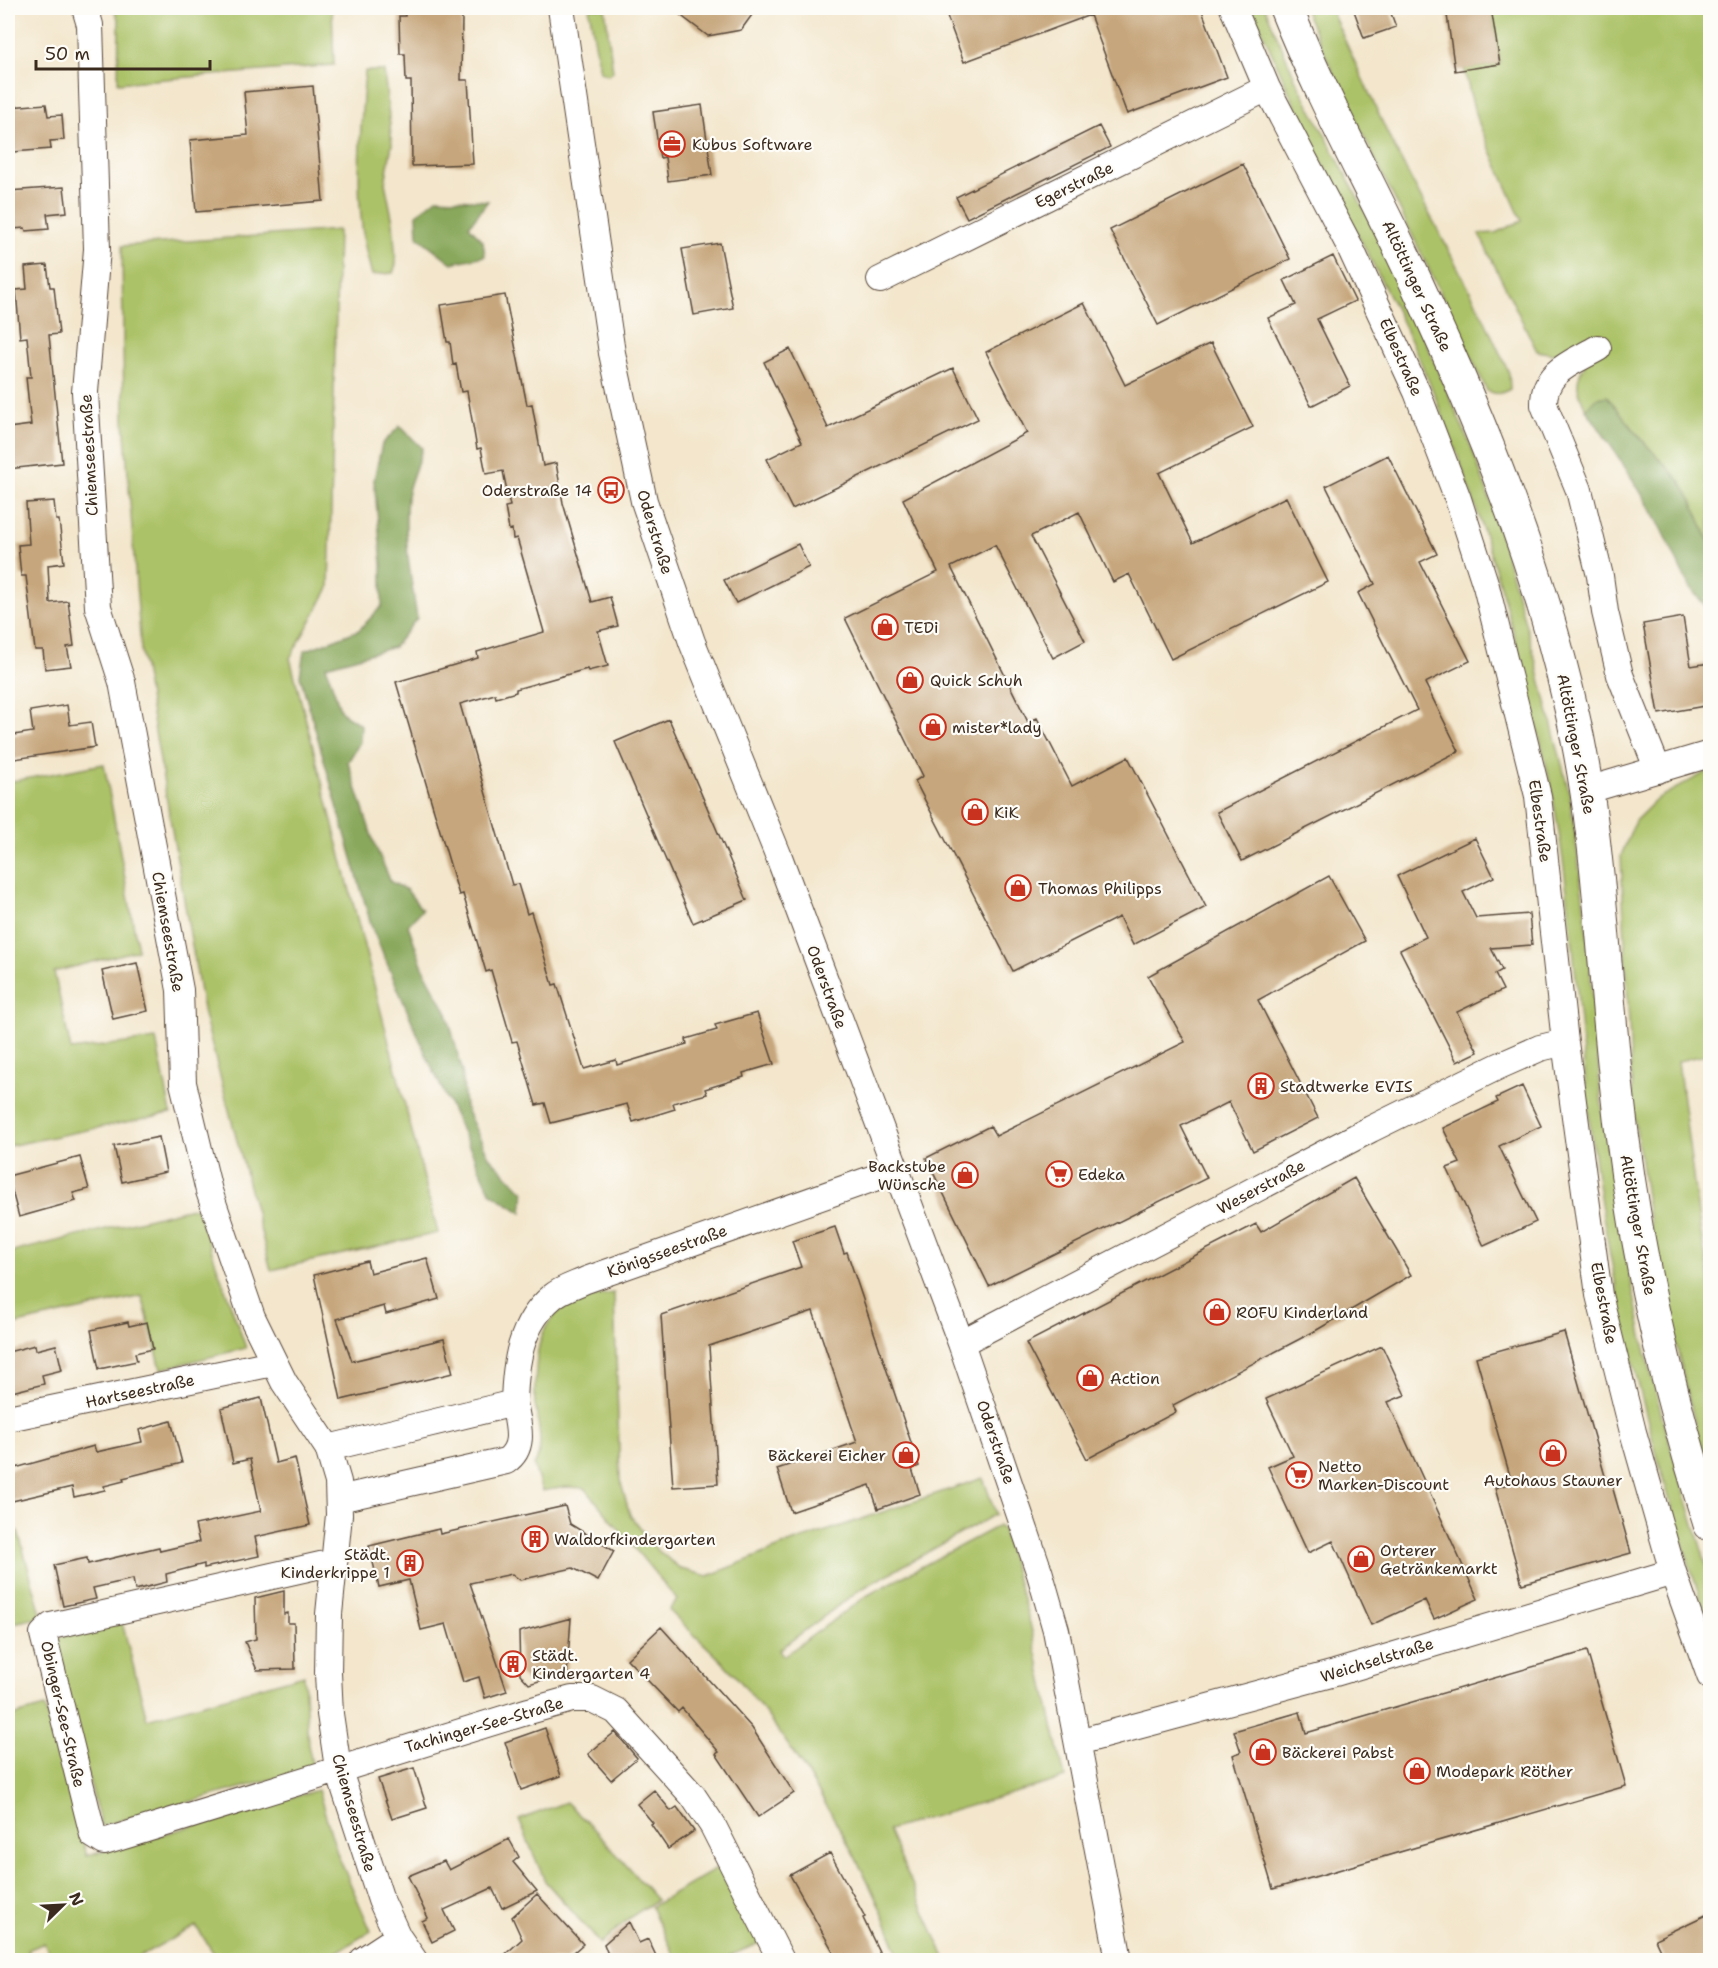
<svg xmlns="http://www.w3.org/2000/svg" width="1718" height="1968" font-family="'Shantell Sans',sans-serif">
	<style>
		.green { fill: #acc267; stroke: #747642; stroke-width: 1.5 }
		.forest { fill: #89a85c; stroke: #62693d; stroke-width: 1.5 }
		.building { fill: #c6a67b }
		.lines { fill: none; stroke-linecap: round; stroke-linejoin: round }
		.street-casing { stroke: #574638; stroke-width: 28 }
		.secondary-casing { stroke: #574638; stroke-width: 35 }
		.street { stroke: #fff; stroke-width: 26 }
		.secondary { stroke: #fff; stroke-width: 33 }
		.labels { text-anchor: middle; dominant-baseline: central; stroke-width: 4.5; stroke-linejoin: round; paint-order: stroke }
		.poi-label { font-size: 16px; fill: #3b2a1e; stroke: #fdfcf7; text-anchor: start }
		.street-label { font-size: 16px; fill: #3b2a1e; stroke: #fdfcf7 }
	</style>
	<rect width="100%" height="100%" fill="#fdfcf7"/>
	<filter id="ink" filterUnits="userSpaceOnUse"><feTurbulence type="fractalNoise" baseFrequency=".0167" numOctaves="2"/><feDisplacementMap in="SourceGraphic" scale="12" xChannelSelector="R" yChannelSelector="G"/><feConvolveMatrix kernelMatrix="1 2 1 2 8 2 1 2 1" color-interpolation-filters="sRGB"/></filter>
	<filter id="wash" filterUnits="userSpaceOnUse"><feTurbulence type="fractalNoise" baseFrequency=".008" numOctaves="4" result="noise"/><feDisplacementMap in="SourceGraphic" scale="24" xChannelSelector="R" yChannelSelector="G"/><feGaussianBlur stdDeviation="1.35" result="paint"/><feColorMatrix in="noise" values="0 0 0 0 0 0 0 0 0 0 0 0 0 0 0 0 0 1.4 0 .05"/><feComposite in="paint" operator="in"/></filter>
	<g filter="url(#wash)">
		<rect width="100%" height="100%" fill="#f3e6cc"/>
		<path class="green" d="M 113,8 L 332,8 L 334,65 L 118,83 L 119,21 Z
			M 589,8 L 605,8 L 613,72 L 608,75 L 600,72 Z
			M 1252,8 L 1265,8 L 1296,80 L 1389,257 L 1472,449 L 1491,503 L 1532,647 L 1570,796 L 1586,921 L 1602,1108 L 1616,1206 L 1643,1341 L 1665,1428 L 1710,1577 L 1710,1628 C 1658,1473 1614,1311 1593,1148 C 1576,1016 1574,882 1543,751 C 1516,633 1482,514 1437,401 C 1409,329 1371,262 1337,193 C 1307,132 1279,71 1252,8 Z
			M 1304,8 L 1330,8 L 1391,141 L 1479,308 L 1509,373 L 1510,389 C 1501,394 1497,395 1487,391 C 1428,262 1361,137 1304,8 Z
			M 1491,8 L 1710,8 L 1710,544 L 1692,501 L 1607,396 L 1595,399 L 1586,409 C 1578,393 1573,380 1585,366 L 1567,351 L 1553,354 L 1537,351 L 1479,234 L 1495,233 L 1522,221 L 1476,117 L 1464,69 L 1500,64 Z
			M 365,71 L 384,71 L 392,144 L 385,183 L 393,222 L 396,264 L 393,273 L 372,275 C 352,209 360,138 365,71 Z
			M 338,230 L 329,588 L 290,658 L 438,1233 L 271,1270 L 204,1015 L 141,651 L 124,421 L 122,246 Z
			M 104,764 L 138,950 L 54,972 L 71,1050 L 156,1039 L 171,1113 L 8,1146 L 8,782 Z
			M 1710,770 L 1710,844 L 1705,847 L 1710,879 L 1710,1054 L 1678,1061 L 1700,1230 L 1710,1281 L 1710,1487 L 1654,1251 L 1633,1107 L 1621,856 L 1635,821 L 1658,798 Z
			M 196,1207 L 246,1348 L 161,1369 L 142,1296 L 8,1326 L 8,1253 Z
			M 614,1293 L 620,1480 L 630,1515 L 655,1548 L 681,1569 L 708,1576 L 785,1545 L 983,1478 L 996,1514 L 858,1591 L 779,1650 L 784,1656 L 868,1595 L 998,1526 L 1002,1529 L 1030,1623 L 1065,1778 L 888,1830 L 946,1960 L 901,1960 C 869,1870 802,1755 740,1681 C 719,1656 692,1634 669,1610 L 677,1600 L 585,1488 L 566,1487 L 542,1491 L 534,1466 C 545,1445 538,1426 535,1403 C 534,1392 535,1381 536,1370 C 538,1316 562,1300 614,1293 Z
			M 18,1531 L 42,1617 L 8,1624 L 8,1533 Z
			M 122,1622 L 147,1719 L 304,1675 L 308,1745 L 313,1768 L 101,1826 L 53,1639 Z
			M 45,1707 L 87,1856 L 318,1790 L 337,1853 L 371,1931 L 324,1960 L 218,1960 L 196,1926 L 132,1960 L 49,1960 L 51,1957 L 44,1943 L 28,1950 L 32,1960 L 8,1960 L 8,1717 Z
			M 566,1802 L 597,1832 L 657,1900 L 629,1918 L 601,1944 L 545,1881 L 519,1820 Z
			M 723,1865 L 762,1942 L 720,1960 L 677,1960 L 651,1907 Z"/>
		<path class="forest" d="M 437,198 L 488,201 L 469,226 L 483,241 L 485,256 L 452,263 L 418,237 L 417,214 Z
			M 1607,396 L 1641,439 L 1680,481 L 1692,501 L 1710,544 L 1710,610 C 1683,586 1679,562 1663,531 C 1640,488 1613,448 1586,409 L 1595,399 Z
			M 400,426 L 422,448 C 419,462 408,485 407,497 C 403,538 411,578 417,618 L 394,647 L 326,666 L 341,712 L 361,725 L 360,742 L 348,762 L 374,843 L 391,882 L 407,890 L 422,910 L 408,925 L 424,970 L 447,1013 L 462,1070 L 465,1107 L 489,1157 L 524,1192 L 522,1213 L 491,1193 L 428,1059 L 372,928 L 300,676 L 304,651 L 359,630 L 382,606 L 382,564 L 374,480 L 382,444 Z"/>
		<g id="blocks">
			<path class="building" d="M 405,8 L 458,8 L 458,17 L 462,17 L 461,80 L 468,80 L 473,164 L 412,166 L 411,81 L 406,81 L 405,54 L 400,54 L 399,16 L 405,16 Z
				M 671,8 L 757,8 L 741,30 L 708,36 Z
				M 944,8 L 1201,8 L 1227,77 L 1127,114 L 1090,15 L 964,62 Z
				M 1353,8 L 1389,8 L 1396,27 L 1364,38 Z
				M 1446,8 L 1491,8 L 1500,64 L 1455,71 Z
				M 313,86 L 323,201 L 196,212 L 190,140 L 248,135 L 244,92 Z
				M 46,104 L 48,116 L 62,115 L 64,140 L 50,141 L 51,149 L 13,152 L 11,136 L 8,137 L 9,107 Z
				M 702,105 L 712,175 L 668,181 L 665,157 L 660,158 L 653,112 Z
				M 1099,126 L 1110,147 L 967,218 L 956,197 Z
				M 1243,164 L 1290,259 L 1158,325 L 1110,230 Z
				M 64,187 L 67,212 L 47,214 L 49,229 L 26,231 L 25,228 L 12,229 L 8,191 Z
				M 720,243 L 733,308 L 694,315 L 682,249 Z
				M 1333,256 L 1355,301 L 1317,319 L 1350,386 L 1311,406 L 1268,318 L 1296,305 L 1284,280 Z
				M 47,265 L 50,287 L 54,287 L 59,334 L 49,335 L 62,463 L 8,469 L 8,428 L 31,425 L 26,377 L 31,377 L 27,337 L 20,338 L 16,290 L 27,289 L 25,267 Z
				M 505,295 L 527,405 L 532,404 L 543,466 L 556,463 L 563,503 L 592,602 L 610,597 L 618,626 L 598,631 L 608,666 L 588,671 L 587,669 L 516,689 L 516,692 L 496,698 L 495,694 L 460,704 L 512,885 L 518,884 L 527,914 L 531,912 L 553,985 L 557,984 L 584,1069 L 616,1060 L 617,1065 L 687,1044 L 686,1039 L 717,1030 L 715,1025 L 757,1013 L 774,1064 L 743,1073 L 744,1077 L 705,1089 L 707,1094 L 673,1103 L 675,1109 L 633,1122 L 627,1104 L 551,1123 L 545,1103 L 536,1105 L 517,1041 L 512,1042 L 491,970 L 486,972 L 463,894 L 459,895 L 396,682 L 478,658 L 477,652 L 544,632 L 517,538 L 513,539 L 512,529 L 509,530 L 505,507 L 510,506 L 503,471 L 486,474 L 481,448 L 477,449 L 467,391 L 461,392 L 456,364 L 453,365 L 450,342 L 447,342 L 441,305 Z
				M 1084,303 L 1125,385 L 1211,343 L 1253,427 L 1159,473 L 1193,543 L 1286,497 L 1328,582 L 1171,659 L 1129,574 L 1113,582 L 1079,512 L 1031,536 L 1085,641 L 1053,658 L 995,545 L 951,567 L 1028,722 L 1037,718 L 1072,786 L 1128,757 L 1206,907 L 1133,945 L 1119,917 L 1013,971 L 915,781 L 923,776 L 845,618 L 938,572 L 903,499 L 1027,433 L 986,352 Z
				M 790,349 L 828,428 L 953,368 L 978,419 L 792,509 L 767,459 L 802,442 L 764,362 Z
				M 1388,455 L 1437,554 L 1420,562 L 1470,661 L 1425,683 L 1459,751 L 1242,861 L 1217,812 L 1417,710 L 1358,593 L 1375,584 L 1326,486 Z
				M 54,501 L 56,520 L 59,520 L 64,563 L 48,565 L 50,603 L 68,601 L 74,646 L 67,647 L 71,666 L 45,669 L 43,650 L 35,650 L 26,576 L 21,576 L 18,545 L 29,544 L 26,503 Z
				M 798,544 L 809,567 L 736,603 L 724,580 Z
				M 1683,617 L 1691,666 L 1710,663 L 1710,705 L 1659,714 L 1643,624 Z
				M 67,705 L 70,725 L 91,722 L 95,747 L 8,760 L 8,736 L 33,732 L 30,711 Z
				M 669,719 L 747,900 L 693,923 L 615,742 Z
				M 1475,838 L 1494,877 L 1463,892 L 1476,918 L 1529,914 L 1532,945 L 1491,948 L 1502,970 L 1495,974 L 1503,990 L 1457,1012 L 1478,1052 L 1457,1062 L 1400,950 L 1426,937 L 1397,876 Z
				M 1329,876 L 1365,941 L 1258,1000 L 1318,1118 L 1253,1151 L 1229,1102 L 1181,1126 L 1207,1178 L 989,1286 L 926,1158 L 990,1126 L 996,1136 L 1185,1042 L 1148,976 Z
				M 137,963 L 148,1011 L 113,1019 L 102,971 Z
				M 1522,1086 L 1541,1126 L 1499,1146 L 1536,1222 L 1484,1246 L 1447,1168 L 1460,1163 L 1443,1128 L 1498,1102 L 1496,1098 Z
				M 159,1137 L 166,1172 L 122,1182 L 114,1146 Z
				M 80,1157 L 89,1189 L 73,1193 L 76,1201 L 19,1217 L 8,1176 Z
				M 1354,1178 L 1411,1275 L 1315,1331 L 1173,1405 L 1176,1412 L 1087,1459 L 1026,1343 L 1256,1224 L 1261,1232 Z
				M 835,1227 L 844,1253 L 847,1252 L 919,1466 L 912,1469 L 920,1494 L 878,1509 L 870,1485 L 791,1512 L 777,1469 L 857,1442 L 813,1311 L 709,1346 L 718,1484 L 673,1487 L 661,1315 L 801,1267 L 792,1241 Z
				M 427,1258 L 439,1299 L 386,1314 L 384,1306 L 337,1319 L 352,1361 L 444,1339 L 453,1373 L 341,1400 L 314,1275 L 367,1261 L 370,1273 Z
				M 128,1322 L 129,1326 L 147,1322 L 153,1349 L 135,1353 L 137,1361 L 99,1369 L 91,1330 Z
				M 1564,1332 L 1607,1483 L 1611,1482 L 1631,1553 L 1522,1584 L 1495,1488 L 1512,1483 L 1476,1357 Z
				M 35,1345 L 36,1350 L 56,1345 L 62,1370 L 42,1375 L 44,1384 L 8,1393 L 8,1352 Z
				M 1382,1346 L 1405,1395 L 1388,1402 L 1478,1599 L 1434,1619 L 1425,1600 L 1371,1625 L 1333,1541 L 1308,1553 L 1268,1467 L 1293,1456 L 1266,1399 Z
				M 261,1398 L 276,1463 L 295,1458 L 310,1525 L 255,1537 L 259,1556 L 204,1568 L 204,1564 L 166,1574 L 167,1582 L 135,1590 L 133,1579 L 93,1588 L 96,1599 L 63,1606 L 54,1565 L 87,1558 L 88,1564 L 159,1547 L 160,1551 L 199,1542 L 195,1525 L 261,1511 L 250,1459 L 233,1463 L 221,1408 Z
				M 171,1421 L 182,1463 L 123,1478 L 124,1481 L 104,1486 L 105,1490 L 74,1497 L 72,1487 L 8,1502 L 8,1470 L 94,1446 L 96,1452 L 142,1442 L 139,1430 Z
				M 565,1506 L 570,1524 L 614,1551 L 598,1581 L 573,1568 L 520,1580 L 512,1574 L 470,1583 L 507,1691 L 485,1698 L 479,1677 L 463,1682 L 446,1624 L 421,1630 L 409,1580 L 379,1587 L 369,1546 L 439,1529 L 440,1534 Z
				M 284,1591 L 284,1614 L 288,1613 L 288,1623 L 294,1623 L 295,1669 L 257,1670 L 245,1642 L 256,1639 L 255,1598 Z
				M 571,1618 L 567,1673 L 529,1684 L 520,1674 L 519,1632 Z
				M 661,1627 L 752,1728 L 794,1793 L 758,1817 L 716,1754 L 719,1752 L 682,1708 L 678,1712 L 627,1659 Z
				M 1587,1651 L 1626,1786 L 1273,1889 L 1233,1755 L 1241,1752 L 1234,1731 L 1300,1712 L 1306,1733 Z
				M 545,1728 L 561,1776 L 521,1790 L 505,1742 Z
				M 615,1732 L 637,1758 L 611,1780 L 588,1754 Z
				M 414,1768 L 427,1808 L 392,1819 L 378,1779 Z
				M 654,1790 L 671,1811 L 677,1807 L 694,1831 L 668,1849 L 651,1824 L 653,1823 L 637,1804 Z
				M 509,1839 L 519,1857 L 513,1862 L 537,1891 L 502,1908 L 492,1888 L 444,1910 L 454,1931 L 432,1942 L 422,1921 L 428,1918 L 408,1876 L 444,1861 L 449,1870 Z
				M 830,1853 L 865,1917 L 863,1918 L 883,1960 L 838,1960 L 790,1875 Z
				M 537,1894 L 583,1944 L 565,1960 L 499,1960 L 522,1939 L 512,1917 Z
				M 1710,1913 L 1710,1960 L 1665,1960 L 1655,1939 Z
				M 629,1922 L 639,1943 L 648,1939 L 658,1960 L 602,1960 L 609,1957 L 604,1944 Z"/>
		</g>
	</g>
	<g filter="url(#ink)">
		<use href="#blocks" fill-opacity="0" stroke="#574638" stroke-width="1.5"/>
		<g class="lines">
			<g class="street-casing">
				<path id="street" d="M 85,8 L 90,25 L 97,249 L 85,392 L 98,607 L 122,682 L 180,990 L 183,1083 L 209,1191 L 252,1317 L 284,1382 L 328,1448 L 338,1482 L 339,1515 L 329,1614 L 328,1673 L 330,1714 L 338,1768 L 381,1900 L 398,1937 L 414,1960
					M 561,8 L 612,353 L 644,501 L 692,642 L 779,857 L 961,1343 L 1040,1574 L 1056,1630 L 1119,1960
					M 1233,8 L 1267,88 L 1349,245 L 1417,392 L 1458,499 L 1486,586 L 1538,796 L 1565,1042 L 1599,1295 L 1633,1432 L 1673,1572 L 1710,1676
					M 880,280 L 1267,88
					M 1598,348 C 1572,363 1543,371 1544,405 L 1579,490 L 1600,576 L 1605,612 L 1620,675 L 1658,770
					M 1588,790 L 1710,754
					M 961,1343 L 1371,1129 L 1499,1066 L 1540,1048 L 1565,1042
					M 514,1403 C 515,1364 520,1324 552,1297 C 561,1289 575,1285 586,1280 L 894,1171
					M 8,1418 L 273,1363
					M 328,1448 L 514,1403 C 518,1425 526,1447 506,1461 L 339,1499
					M 334,1562 L 51,1626 L 43,1634 L 93,1835 L 104,1842 L 529,1711 L 572,1699 L 592,1699 L 616,1711 L 693,1796 L 713,1826 L 781,1960
					M 1078,1742 L 1335,1673 L 1673,1572
					M 363,1960 L 398,1937"/>
			</g>
			<g class="secondary-casing">
				<path id="secondary" d="M 1286,8 C 1324,104 1376,195 1419,289 C 1482,424 1538,563 1571,708 C 1599,828 1602,950 1615,1072 C 1630,1225 1663,1378 1710,1524"/>
			</g>
			<use href="#street" class="street"/>
			<use href="#secondary" class="secondary"/>
		</g>
	</g>
	<defs>
		<g id="office-ring" transform="scale(1.35)"><circle r="9.5" fill="#fdfcf7" stroke="#c8321e" stroke-width="1.5"/><path d="M-6-3h4V-5.5h4V-3h4V5H-6ZM-1-4.5V-3h2v-1.5ZM-6 0V1H6V0Z" fill="#c8321e"/></g>
		<g id="bus-ring" transform="scale(1.35)"><circle r="9.5" fill="#fdfcf7" stroke="#c8321e" stroke-width="1.5"/><path d="M-5-6H5V4H4V6H2V4H-2V6H-4V4H-5ZM-3.5-4V0h7V-4ZM-3.5 1.2v1.5H-2V1.2ZM2 1.2v1.5H3.5V1.2Z" fill="#c8321e"/></g>
		<g id="shop-ring" transform="scale(1.35)"><circle r="9.5" fill="#fdfcf7" stroke="#c8321e" stroke-width="1.5"/><path d="M-5-2.5h2.3a2.7 3.5 0 0 1 5.4 0H5L5.5 6h-11ZM-1.5-2.5h3a1.5 2.3 0 0 0-3 0Z" fill="#c8321e"/></g>
		<g id="building-ring" transform="scale(1.35)"><circle r="9.5" fill="#fdfcf7" stroke="#c8321e" stroke-width="1.5"/><path d="M-4-6H4V6H1V3H-1V6H-4ZM-2.5-4.3h1.7v1.8h-1.7ZM.8-4.3h1.7v1.8H.8ZM-2.5-1h1.7V.8h-1.7ZM.8-1h1.7V.8H.8Z" fill="#c8321e"/></g>
		<g id="supermarket-ring" transform="scale(1.35)"><circle r="9.5" fill="#fdfcf7" stroke="#c8321e" stroke-width="1.5"/><path d="M-6-5.5h2.5l.6 2H6L4.5 2H-2.5L-4.4-4H-6ZM-1.5 3.2a1.3 1.3 0 1 0 .1 0ZM3 3.2a1.3 1.3 0 1 0 .1 0Z" fill="#c8321e"/></g>
	</defs>
	<g fill-rule="evenodd">
		<use href="#office-ring" x="672" y="144"/>
		<use href="#bus-ring" x="611" y="490"/>
		<use href="#shop-ring" x="885" y="627"/>
		<use href="#shop-ring" x="910" y="680"/>
		<use href="#shop-ring" x="933" y="727"/>
		<use href="#shop-ring" x="975" y="812"/>
		<use href="#shop-ring" x="1018" y="888"/>
		<use href="#building-ring" x="1261" y="1086"/>
		<use href="#supermarket-ring" x="1059" y="1174"/>
		<use href="#shop-ring" x="965" y="1175"/>
		<use href="#shop-ring" x="1217" y="1312"/>
		<use href="#shop-ring" x="1090" y="1378"/>
		<use href="#shop-ring" x="1553" y="1453"/>
		<use href="#shop-ring" x="906" y="1455"/>
		<use href="#supermarket-ring" x="1299" y="1475"/>
		<use href="#building-ring" x="535" y="1539"/>
		<use href="#shop-ring" x="1361" y="1559"/>
		<use href="#building-ring" x="410" y="1563"/>
		<use href="#building-ring" x="513" y="1664"/>
		<use href="#shop-ring" x="1263" y="1752"/>
		<use href="#shop-ring" x="1417" y="1771"/>
	</g>
	<g class="labels">
		<g class="poi-label">
			<text x="692" y="144">Kubus Software</text>
			<text x="592" y="490" text-anchor="end">Oderstraße 14</text>
			<text x="904" y="627">TEDi</text>
			<text x="930" y="680">Quick Schuh</text>
			<text x="952" y="727">mister*lady</text>
			<text x="994" y="812">KiK</text>
			<text x="1038" y="888">Thomas Philipps</text>
			<text x="1280" y="1086">Stadtwerke EVIS</text>
			<text x="946" y="1166" text-anchor="end">Backstube<tspan x="946" dy="18">Wünsche</tspan></text>
			<text x="1078" y="1174">Edeka</text>
			<text x="1236" y="1312">ROFU Kinderland</text>
			<text x="1110" y="1378">Action</text>
			<text x="886" y="1455" text-anchor="end">Bäckerei Eicher</text>
			<text x="1318" y="1466">Netto<tspan x="1318" dy="18">Marken-Discount</tspan></text>
			<text x="1553" y="1480" text-anchor="middle">Autohaus Stauner</text>
			<text x="554" y="1539">Waldorfkindergarten</text>
			<text x="1380" y="1550">Orterer<tspan x="1380" dy="18">Getränkemarkt</tspan></text>
			<text x="390" y="1554" text-anchor="end">Städt.<tspan x="390" dy="18">Kinderkrippe 1</tspan></text>
			<text x="532" y="1655">Städt.<tspan x="532" dy="18">Kindergarten 4</tspan></text>
			<text x="1282" y="1752">Bäckerei Pabst</text>
			<text x="1436" y="1771">Modepark Röther</text>
		</g>
		<g class="street-label">
			<text transform="translate(1074 185) rotate(-26)">Egerstraße</text>
			<text transform="translate(1417 286) rotate(65)">Altöttinger Straße</text>
			<text transform="translate(1401 357) rotate(66)">Elbestraße</text>
			<text transform="translate(89 455) rotate(-93)">Chiemseestraße</text>
			<text transform="translate(655 532) rotate(73)">Oderstraße</text>
			<text transform="translate(1576 744) rotate(79)">Altöttinger Straße</text>
			<text transform="translate(1540 821) rotate(82)">Elbestraße</text>
			<text transform="translate(168 932) rotate(80)">Chiemseestraße</text>
			<text transform="translate(827 987) rotate(70)">Oderstraße</text>
			<text transform="translate(1261 1187) rotate(-28)">Weserstraße</text>
			<text transform="translate(1638 1225) rotate(80)">Altöttinger Straße</text>
			<text transform="translate(667 1251) rotate(-20)">Königsseestraße</text>
			<text transform="translate(1604 1303) rotate(79)">Elbestraße</text>
			<text transform="translate(140 1391) rotate(-12)">Hartseestraße</text>
			<text transform="translate(996 1442) rotate(71)">Oderstraße</text>
			<text transform="translate(1377 1660) rotate(-17)">Weichselstraße</text>
			<text transform="translate(63 1714) rotate(77)">Obinger-See-Straße</text>
			<text transform="translate(484 1725) rotate(-16)">Tachinger-See-Straße</text>
			<text transform="translate(354 1813) rotate(74)">Chiemseestraße</text>
		</g>
	</g>
	<rect width="1718" height="1968" fill="none" stroke="#fdfcf7" stroke-width="30"/>
	<g transform="translate(63 1905) rotate(66)" stroke="#fdfcf7" stroke-width="4.5" paint-order="stroke">
	<path d="M0-4.5L10 22L0 15L-10 22Z" fill="#3b2a1e"/>
	<text y="-9" font-size="16" font-weight="bold" text-anchor="middle" fill="#3b2a1e">N</text>
	</g>
	<path d="M36 60v9h174v-9" fill="none" stroke="#3b2a1e" stroke-width="3"/>
	<text x="45" y="60" font-size="18" fill="#3b2a1e" stroke="#fdfcf7" stroke-width="4.5" paint-order="stroke">50 m</text>
</svg>
